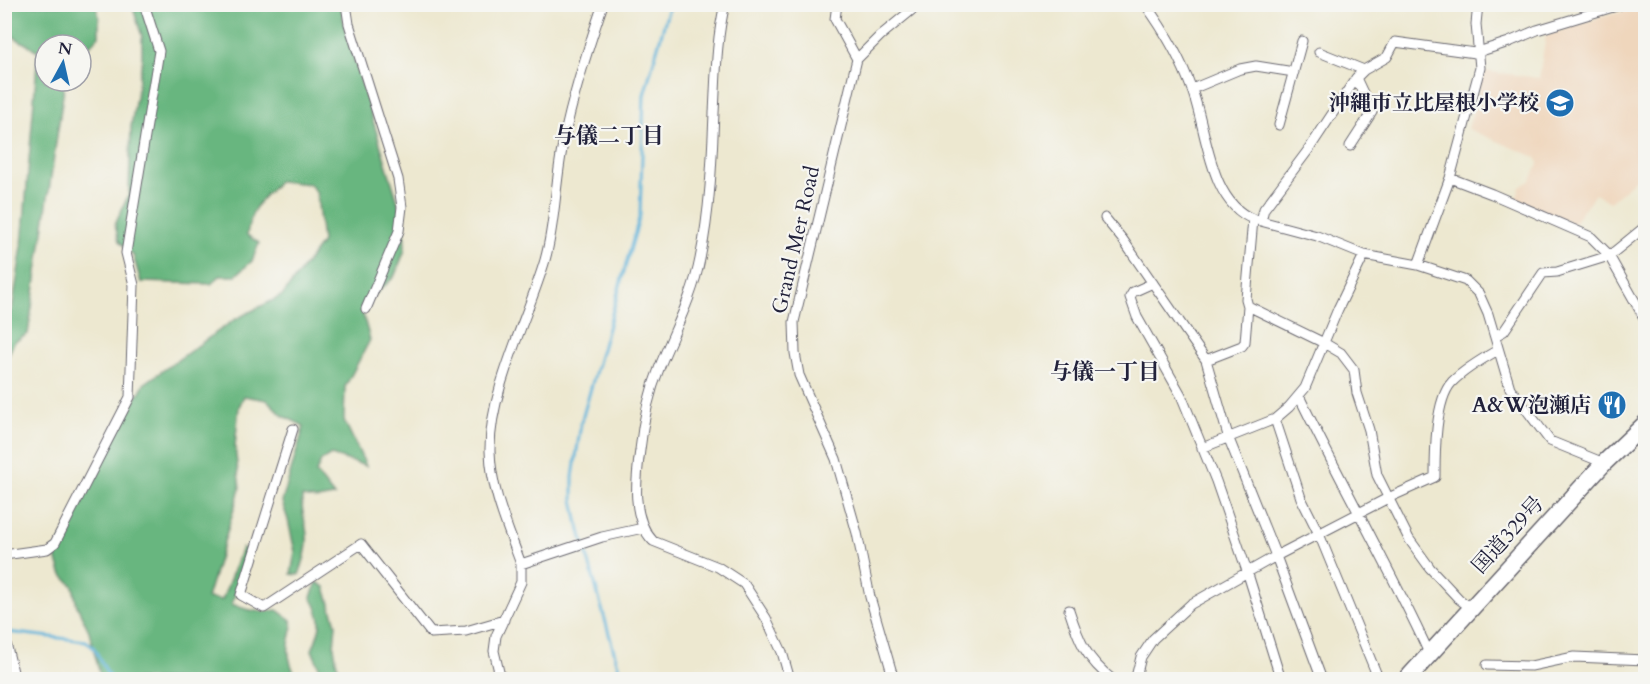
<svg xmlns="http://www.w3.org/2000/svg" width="1650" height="684" font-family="Cardo,'Noto Serif JP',serif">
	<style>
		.built { fill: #efd6bc }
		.forest { fill: #68b67f; stroke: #456c5d; stroke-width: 1.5 }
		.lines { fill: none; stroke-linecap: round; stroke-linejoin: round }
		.stream { stroke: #5eb3da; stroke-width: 3 }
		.street-casing { stroke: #69676f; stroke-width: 11 }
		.highway-casing { stroke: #69676f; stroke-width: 19 }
		.street { stroke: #fff; stroke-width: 9 }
		.highway { stroke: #fff; stroke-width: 16 }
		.labels { text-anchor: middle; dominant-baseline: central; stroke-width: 4.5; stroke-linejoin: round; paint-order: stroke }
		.poi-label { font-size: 21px; font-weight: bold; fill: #22223b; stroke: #f6f6f2; text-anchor: end }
		.street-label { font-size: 21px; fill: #22223b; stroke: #f6f6f2 }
		.neighbourhood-label { font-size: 22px; font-weight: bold; fill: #22223b; stroke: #f6f6f2 }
	</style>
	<rect width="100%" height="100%" fill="#f6f6f2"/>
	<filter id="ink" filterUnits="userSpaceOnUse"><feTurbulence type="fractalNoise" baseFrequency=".0167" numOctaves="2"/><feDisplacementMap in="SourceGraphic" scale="12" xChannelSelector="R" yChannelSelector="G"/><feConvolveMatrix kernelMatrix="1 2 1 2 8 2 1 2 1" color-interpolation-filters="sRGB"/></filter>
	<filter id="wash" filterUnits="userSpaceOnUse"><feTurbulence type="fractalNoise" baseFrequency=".008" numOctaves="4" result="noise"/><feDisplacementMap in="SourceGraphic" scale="24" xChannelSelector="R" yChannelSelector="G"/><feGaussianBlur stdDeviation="1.35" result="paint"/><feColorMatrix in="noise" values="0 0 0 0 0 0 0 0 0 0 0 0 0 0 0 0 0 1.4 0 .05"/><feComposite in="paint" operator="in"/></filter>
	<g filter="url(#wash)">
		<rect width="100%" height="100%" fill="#ede8d0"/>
		<path class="built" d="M 1645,6 L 1645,171 L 1610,202 L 1595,194 L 1573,224 L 1516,200 L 1520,187 L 1531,180 L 1539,162 L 1535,157 L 1468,129 L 1484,71 L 1539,78 L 1546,36 L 1601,17 Z"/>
		<path class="forest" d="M 9,5 L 96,5 L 99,18 L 99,36 L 81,55 L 81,45 L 45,45 L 45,81 L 65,81 L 28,334 L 14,342 L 5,363 L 5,329 L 13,305 L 22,246 L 38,51 L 7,33 Z
			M 132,5 L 341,5 L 345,29 L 404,222 L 405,250 L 394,277 L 361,307 L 370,340 L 345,387 L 344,420 L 366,466 L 331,455 L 321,461 L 316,473 L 334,496 L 317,499 L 302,497 C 301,513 306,522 307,536 C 308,550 303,563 299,575 L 291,574 L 295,552 L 288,520 L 282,502 L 304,426 L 283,416 L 267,400 L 244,396 L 239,407 L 235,447 L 240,489 L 207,598 L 222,600 L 242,548 L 248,550 L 232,604 C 249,611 259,613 277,610 L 291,620 C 294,634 290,633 289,645 C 287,657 292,668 297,679 L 101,679 L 89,631 L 77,606 L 73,586 L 61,573 L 55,554 L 90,482 L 144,384 L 234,320 L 283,295 L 322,242 L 317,194 L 310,184 L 279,181 C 261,200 250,208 247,235 L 259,243 L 252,261 L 235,276 L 220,276 L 211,284 L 141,282 L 133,255 L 119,241 L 115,225 L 129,194 L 131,127 L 142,60 L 142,36 Z
			M 317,582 L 325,587 L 336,624 L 334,647 L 337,665 L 348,679 L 324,679 L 312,650 C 322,626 324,620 311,597 Z"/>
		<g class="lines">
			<path class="stream" d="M 7,632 L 86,641 L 94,648 L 111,680
				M 622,680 L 577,520 L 573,499 L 573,477 L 581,423 L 640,215 L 644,95 L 670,4"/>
		</g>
	</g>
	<g filter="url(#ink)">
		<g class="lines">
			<g class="street-casing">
				<path id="street" d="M 346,4 L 349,24 L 398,179 L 402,207 L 399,231 L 366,309
					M 725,4 C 716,40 716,77 714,113 C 712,162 710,211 700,259 C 693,296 674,331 660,366 C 649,393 643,421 640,450 C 636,480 631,518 653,541 L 718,567 L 744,584 L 766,618 L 782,652 L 790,680
					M 837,4 L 835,19 L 857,59
					M 1145,4 C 1164,30 1181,59 1192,90 C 1207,130 1209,202 1253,219 L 1317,236 L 1364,255 L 1418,265 L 1466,281 L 1479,294 L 1488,314 L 1510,388 L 1550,441 L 1604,463
					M 1319,52 L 1364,70
					M 1192,89 L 1240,69 L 1256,66 L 1294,72
					M 1279,125 L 1302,41
					M 1350,146 L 1372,112 L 1356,78
					M 1450,178 L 1492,194 L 1591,237 L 1608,254 L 1646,321
					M 1105,218 L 1123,240 L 1206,360 L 1229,439 L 1276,556 L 1322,680
					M 1253,219 L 1246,299 L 1248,306 L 1324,343 L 1341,353 L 1354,370 L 1357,393 L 1369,430 L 1377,475 L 1409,539 L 1430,568 L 1459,599 L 1472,609
					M 1261,221 L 1264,209 L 1309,149 L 1356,78 L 1364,70 L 1387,57 L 1395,42 L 1475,53 L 1509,42 L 1537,30 L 1623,4
					M 1418,265 L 1450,178 L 1480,68 L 1476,24 L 1478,4
					M 1153,283 L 1133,292 L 1130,297 L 1137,317 L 1181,395 L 1216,481 L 1247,571 L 1281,680
					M 1495,336 L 1504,331 L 1543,273 L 1557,272 L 1609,256 L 1646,226
					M 1206,360 L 1242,346 L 1245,342 L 1248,306
					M 1299,396 C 1341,483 1389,566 1429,653
					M 1275,419 L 1301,498 L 1319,534 L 1379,680
					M 293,429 L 241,595 L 264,608 L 361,544 L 431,633 L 466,631 L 504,620
					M 1202,448 L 1275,419 L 1289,407 L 1305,388 L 1338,309 L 1364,255
					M 4,555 L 47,549 L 55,543 L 130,397 L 134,285 L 126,253 L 159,51 L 144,4
					M 521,564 L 602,537 L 643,528
					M 1069,610 C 1079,641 1086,659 1113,680
					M 4,635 L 15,680
					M 1487,665 L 1531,666 L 1574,657 L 1646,660
					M 501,680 L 494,651 L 496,636 L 521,582 L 521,564 C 508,528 491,491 490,451 C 489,391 528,318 545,260 C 556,221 555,179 564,139 C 573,94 588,48 603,4
					M 894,680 L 870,597 L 857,533 L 836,459 L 799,375 L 795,353 L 794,322 L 857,59 L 880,36 L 919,4
					M 1132,680 L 1136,677 L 1141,657 L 1153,639 L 1191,604 L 1276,556 L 1388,498 L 1435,477 C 1435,453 1435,400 1452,382 C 1465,369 1482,359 1498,350"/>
			</g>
			<g class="highway-casing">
				<path id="highway" d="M 1406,680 L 1604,463 L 1646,423"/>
			</g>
			<use href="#street" class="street"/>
			<use href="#highway" class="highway"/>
		</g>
	</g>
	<defs>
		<g id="school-disc" transform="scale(1.5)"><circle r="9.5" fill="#1f6fb2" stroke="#f6f6f2"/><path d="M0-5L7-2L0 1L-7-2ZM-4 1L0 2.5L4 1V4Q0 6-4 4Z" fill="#fff"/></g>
		<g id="restaurant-disc" transform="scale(1.5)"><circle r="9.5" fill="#1f6fb2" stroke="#f6f6f2"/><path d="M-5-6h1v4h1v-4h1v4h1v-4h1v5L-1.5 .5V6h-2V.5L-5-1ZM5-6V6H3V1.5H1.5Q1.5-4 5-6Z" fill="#fff"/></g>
	</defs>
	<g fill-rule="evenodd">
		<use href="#school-disc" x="1560" y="103"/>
		<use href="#restaurant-disc" x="1612" y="405"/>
	</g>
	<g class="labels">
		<g class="poi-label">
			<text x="1539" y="103">沖縄市立比屋根小学校</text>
			<text x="1591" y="405">A&amp;W泡瀬店</text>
		</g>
		<g class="street-label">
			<text transform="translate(796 240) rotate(-77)">Grand Mer Road</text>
			<text transform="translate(1508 535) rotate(-48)">国道329号</text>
		</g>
		<g class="neighbourhood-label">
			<text x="609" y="136">与儀二丁目</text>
			<text x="1105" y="372">与儀一丁目</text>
		</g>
	</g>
	<rect width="1650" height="684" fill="none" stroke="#f6f6f2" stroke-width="24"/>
	<g transform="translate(63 63) rotate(8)"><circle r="28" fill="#f6f6f2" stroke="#a1a1a9" stroke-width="1.5"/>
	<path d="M0-4.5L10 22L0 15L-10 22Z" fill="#1f6fb2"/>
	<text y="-9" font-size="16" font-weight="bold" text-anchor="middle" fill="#22223b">N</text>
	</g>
</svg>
